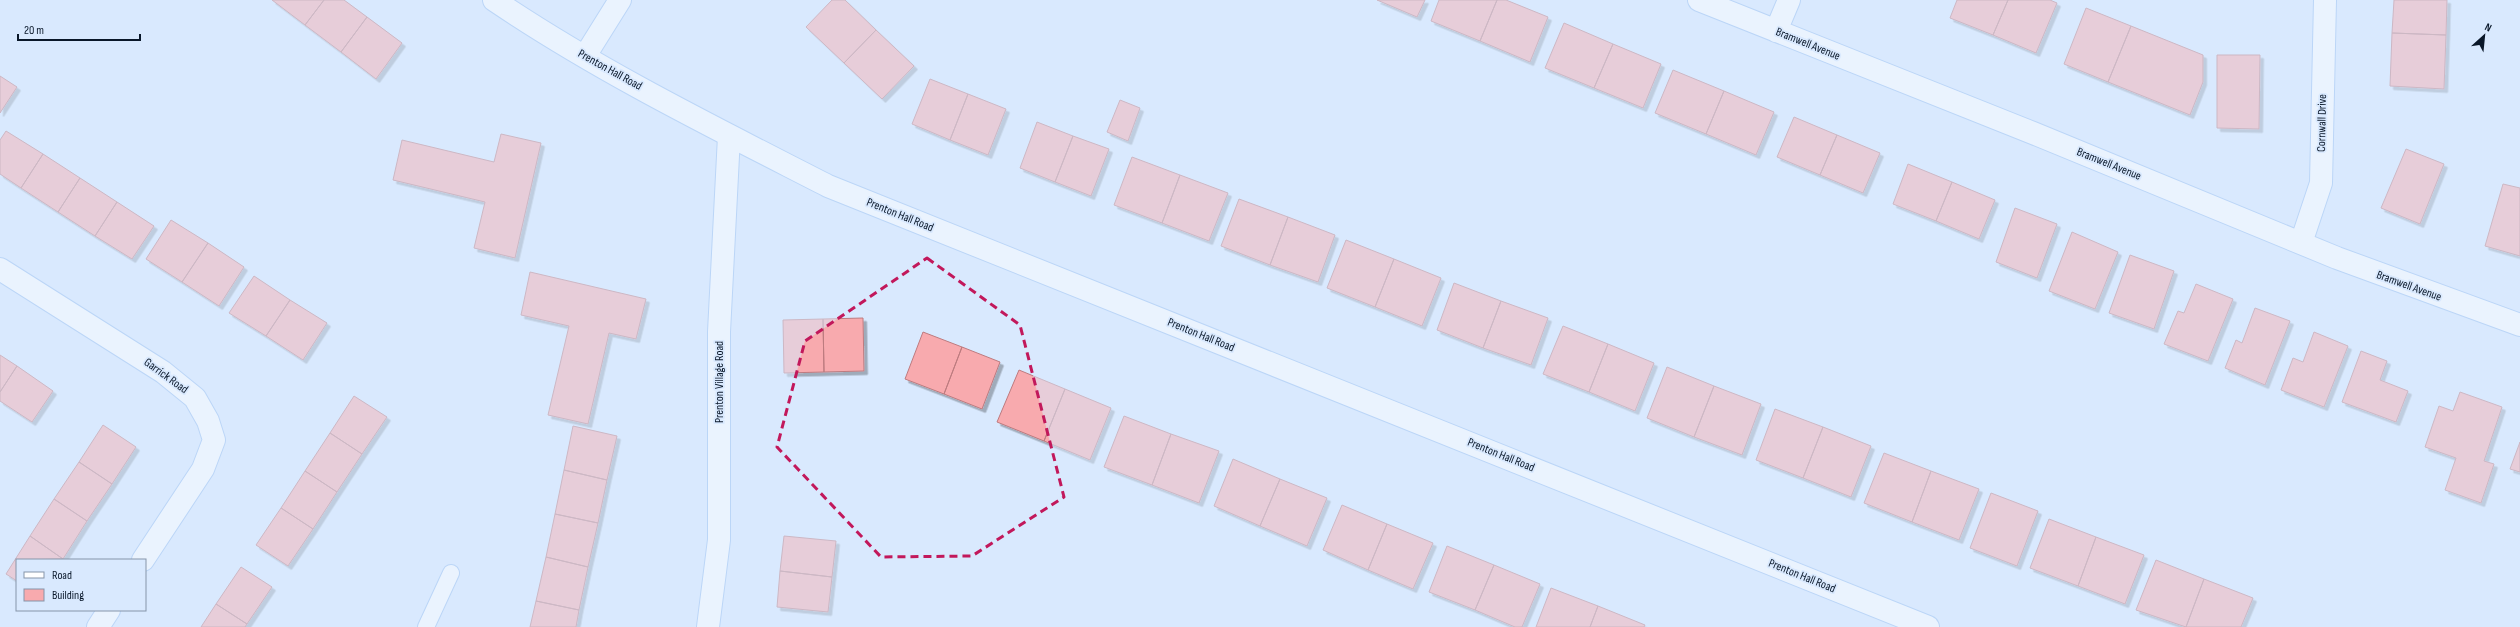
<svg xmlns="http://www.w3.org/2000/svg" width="2520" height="627" font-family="'Sofia Sans Condensed',sans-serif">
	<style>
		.building { fill: #f8aaae; stroke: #bd7b7f; filter: url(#shadow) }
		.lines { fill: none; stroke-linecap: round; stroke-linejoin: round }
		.service-casing { stroke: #98bef0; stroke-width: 18 }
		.minor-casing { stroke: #98bef0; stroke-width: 24 }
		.tertiary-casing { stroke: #98bef0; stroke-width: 24 }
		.service { stroke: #fff; stroke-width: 16 }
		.minor { stroke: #fff; stroke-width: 22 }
		.tertiary { stroke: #fff; stroke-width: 22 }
		.marked { fill: none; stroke: #c2185b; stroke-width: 3; stroke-dasharray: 8 5; stroke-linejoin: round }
		.labels { text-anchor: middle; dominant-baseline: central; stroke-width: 3.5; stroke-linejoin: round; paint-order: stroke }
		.street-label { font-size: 12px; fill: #091729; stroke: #d9e9fe }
	</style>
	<defs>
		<filter id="shadow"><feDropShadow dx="3.5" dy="3.5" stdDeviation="0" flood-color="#0004"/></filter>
	</defs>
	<rect width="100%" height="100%" fill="#d9e9fe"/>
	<path class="building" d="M 272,0 L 324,0 L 305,25 Z
		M 324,0 L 344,0 L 367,17 L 341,52 L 305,25 Z
		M 832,0 L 845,0 L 876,30 L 844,63 L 806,27 Z
		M 1377,0 L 1425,0 L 1417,17 Z
		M 1439,0 L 1497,0 L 1480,41 L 1431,21 Z
		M 1497,0 L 1506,0 L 1548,17 L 1530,62 L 1480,41 Z
		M 1957,0 L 2008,0 L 1993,35 L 1950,18 Z
		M 2008,0 L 2050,0 L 2057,3 L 2036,53 L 1993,35 Z
		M 2394,0 L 2447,0 L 2446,35 L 2392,33 Z
		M 2086,8 L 2131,26 L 2108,82 L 2064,64 Z
		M 367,17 L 402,43 L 376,79 L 341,52 Z
		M 1564,23 L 1613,44 L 1594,88 L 1545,68 Z
		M 2131,26 L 2203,55 L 2203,82 L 2190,115 L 2108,82 Z
		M 876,30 L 914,66 L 882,99 L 844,63 Z
		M 2392,33 L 2446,35 L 2444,89 L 2390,86 Z
		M 1613,44 L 1661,64 L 1643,108 L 1594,88 Z
		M 2217,55 L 2260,55 L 2259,129 L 2217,128 Z
		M 1673,70 L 1724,91 L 1706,134 L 1655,113 Z
		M 0,76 L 17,87 L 0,113 Z
		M 930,79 L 968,94 L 950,140 L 912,124 Z
		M 1724,91 L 1774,112 L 1756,155 L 1706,134 Z
		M 968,94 L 1006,109 L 988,155 L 950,140 Z
		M 1120,100 L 1140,108 L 1128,141 L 1107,132 Z
		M 1794,117 L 1837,135 L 1820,175 L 1777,157 Z
		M 1037,122 L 1073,136 L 1055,182 L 1020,168 Z
		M 6,131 L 43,154 L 21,188 L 0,174 L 0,140 Z
		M 501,134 L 541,143 L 515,258 L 474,248 L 485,202 L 393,180 L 402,140 L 494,162 Z
		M 1837,135 L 1880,153 L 1863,193 L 1820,175 Z
		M 1073,136 L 1109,149 L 1091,196 L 1055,182 Z
		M 2406,149 L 2444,164 L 2420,224 L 2381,208 Z
		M 43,154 L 80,178 L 58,212 L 21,188 Z
		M 1132,157 L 1180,175 L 1162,223 L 1114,205 Z
		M 1908,164 L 1952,182 L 1936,221 L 1893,204 Z
		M 1180,175 L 1228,193 L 1209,241 L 1162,223 Z
		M 80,178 L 117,202 L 95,236 L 58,212 Z
		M 1952,182 L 1995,200 L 1979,239 L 1936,221 Z
		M 2503,184 L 2520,188 L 2520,256 L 2485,246 Z
		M 1239,199 L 1288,217 L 1270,265 L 1221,246 Z
		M 117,202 L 154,226 L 132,259 L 95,236 Z
		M 2015,208 L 2057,224 L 2037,278 L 1996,262 Z
		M 1288,217 L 1335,235 L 1318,282 L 1270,265 Z
		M 171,220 L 208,243 L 182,282 L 146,259 Z
		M 2072,232 L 2118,252 L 2095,309 L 2049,291 Z
		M 1346,240 L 1394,259 L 1375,307 L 1327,288 Z
		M 208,243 L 244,267 L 219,306 L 182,282 Z
		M 2130,255 L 2174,271 L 2154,329 L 2109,313 Z
		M 1394,259 L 1441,278 L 1422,326 L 1375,307 Z
		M 530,272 L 646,299 L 636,339 L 609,333 L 588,424 L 548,415 L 569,326 L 521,315 Z
		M 254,276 L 290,300 L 266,336 L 229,313 Z
		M 1454,283 L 1501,301 L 1483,348 L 1437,330 Z
		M 2196,284 L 2233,299 L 2208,361 L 2164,344 L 2178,311 L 2184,313 Z
		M 290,300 L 327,323 L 303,360 L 266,336 Z
		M 1501,301 L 1548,318 L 1531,365 L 1483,348 Z
		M 2255,308 L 2290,321 L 2265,385 L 2225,368 L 2236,340 L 2242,343 Z
		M 863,318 L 864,371 L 824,372 L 823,319 Z
		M 823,319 L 824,372 L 784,373 L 783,320 Z
		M 1563,326 L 1608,344 L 1589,392 L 1543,374 Z
		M 923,332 L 962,347 L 944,394 L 905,379 Z
		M 2314,332 L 2348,346 L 2324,407 L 2281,390 L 2293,358 L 2303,362 Z
		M 1608,344 L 1654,363 L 1635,411 L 1589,392 Z
		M 962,347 L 1000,362 L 982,409 L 944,394 Z
		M 2361,351 L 2387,361 L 2380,380 L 2408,391 L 2396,422 L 2342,402 Z
		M 0,355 L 17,366 L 0,392 Z
		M 17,366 L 53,391 L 32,422 L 0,401 L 0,392 Z
		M 1667,367 L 1714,386 L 1694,437 L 1647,418 Z
		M 1019,370 L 1065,389 L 1044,441 L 997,422 Z
		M 1714,386 L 1761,404 L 1742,455 L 1694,437 Z
		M 1065,389 L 1111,408 L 1090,460 L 1044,441 Z
		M 2460,392 L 2502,407 L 2484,461 L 2494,464 L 2481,503 L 2445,490 L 2456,458 L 2425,447 L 2439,406 L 2453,411 Z
		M 354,396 L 387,417 L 362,454 L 330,433 Z
		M 1775,409 L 1823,427 L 1803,478 L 1756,460 Z
		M 1124,416 L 1171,434 L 1152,485 L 1104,467 Z
		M 103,425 L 136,447 L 112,484 L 79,462 Z
		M 573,426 L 617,436 L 607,480 L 564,470 Z
		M 1823,427 L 1871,446 L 1851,497 L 1803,478 Z
		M 330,433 L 362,454 L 337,492 L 305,471 Z
		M 1171,434 L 1219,451 L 1199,503 L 1152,485 Z
		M 2520,442 L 2520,472 L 2510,469 Z
		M 1884,453 L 1931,471 L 1912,522 L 1864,503 Z
		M 1233,459 L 1280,479 L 1260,526 L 1214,506 Z
		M 79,462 L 112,484 L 87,521 L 54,499 Z
		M 564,470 L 607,480 L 598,523 L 555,514 Z
		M 305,471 L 337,492 L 313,529 L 281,508 Z
		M 1931,471 L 1979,489 L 1959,540 L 1912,522 Z
		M 1280,479 L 1327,498 L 1307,546 L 1260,526 Z
		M 1991,493 L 2038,511 L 2017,566 L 1970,548 Z
		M 54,499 L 87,521 L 63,559 L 30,536 Z
		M 1342,505 L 1387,524 L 1368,570 L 1323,550 Z
		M 281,508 L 313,529 L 288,566 L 256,545 Z
		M 555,514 L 598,523 L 588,567 L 546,557 Z
		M 2049,519 L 2096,537 L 2078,586 L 2030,568 Z
		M 1387,524 L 1433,543 L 1413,589 L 1368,570 Z
		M 30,536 L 63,559 L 17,560 L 17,581 L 6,574 Z
		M 784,536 L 836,541 L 832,577 L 780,571 Z
		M 2096,537 L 2144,555 L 2125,604 L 2078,586 Z
		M 1447,546 L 1494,565 L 1475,610 L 1429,592 Z
		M 546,557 L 588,567 L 579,610 L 536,601 Z
		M 2156,560 L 2204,579 L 2186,627 L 2136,610 Z
		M 1494,565 L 1540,584 L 1522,627 L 1515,627 L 1475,610 Z
		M 241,567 L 272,587 L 247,624 L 216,604 Z
		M 780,571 L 832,577 L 828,612 L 777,607 Z
		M 2204,579 L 2253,598 L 2241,627 L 2186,627 Z
		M 1551,588 L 1598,606 L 1590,627 L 1536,627 Z
		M 536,601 L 579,610 L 576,627 L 530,627 Z
		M 216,604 L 247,624 L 245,627 L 201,627 Z
		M 1598,606 L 1645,625 L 1644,627 L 1590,627 Z"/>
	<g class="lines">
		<g class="service-casing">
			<path id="service" d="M 426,627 L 451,573"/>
		</g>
		<g class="minor-casing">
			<path id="minor" d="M 1699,0 L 2033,133 L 2337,258 L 2520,325
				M 1776,31 L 1789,0
				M 585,56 L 620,0
				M 2301,243 L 2321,183 L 2325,0
				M 0,269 L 163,372 L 195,398 L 208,421 L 214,440 L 203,469 L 143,560
				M 98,627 L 109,610
				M 708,627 L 719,540 L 719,332 L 729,136"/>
		</g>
		<g class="tertiary-casing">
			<path id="tertiary" d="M 494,0 C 599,71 715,128 828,186 L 1928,627"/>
		</g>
		<use href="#service" class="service"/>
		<use href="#minor" class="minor"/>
		<use href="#tertiary" class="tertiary"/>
	</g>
	<path d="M0 0H2520V627H0ZM 927,258 L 1020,325 L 1064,497 L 972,556 L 881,557 L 777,447 L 805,341 Z" fill="#d9e9fe" fill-opacity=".55" fill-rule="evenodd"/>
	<path class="marked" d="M 927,258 L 1020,325 L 1064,497 L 972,556 L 881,557 L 777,447 L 805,341 Z"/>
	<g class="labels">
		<g class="street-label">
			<text transform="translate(1808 44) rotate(22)">Bramwell Avenue</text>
			<text transform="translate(610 70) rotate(29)">Prenton Hall Road</text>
			<text transform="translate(2322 123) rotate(-89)">Cornwall Drive</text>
			<text transform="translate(2109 164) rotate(22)">Bramwell Avenue</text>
			<text transform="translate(900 215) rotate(22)">Prenton Hall Road</text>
			<text transform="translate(2409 286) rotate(20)">Bramwell Avenue</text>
			<text transform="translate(1201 335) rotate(22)">Prenton Hall Road</text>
			<text transform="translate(166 376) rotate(36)">Garrick Road</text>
			<text transform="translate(719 382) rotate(-90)">Prenton Village Road</text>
			<text transform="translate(1501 455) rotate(22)">Prenton Hall Road</text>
			<text transform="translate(1802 576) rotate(22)">Prenton Hall Road</text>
		</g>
	</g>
	<rect x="16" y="559" width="130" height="52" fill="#d9e9fe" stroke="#8695a9"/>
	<rect x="24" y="572" width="20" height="6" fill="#ffffff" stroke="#8695a9"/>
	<text x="52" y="579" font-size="12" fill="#091729">Road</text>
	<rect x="24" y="589" width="20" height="12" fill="#f8aaae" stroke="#8695a9"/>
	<text x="52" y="599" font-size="12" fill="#091729">Building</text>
	<g transform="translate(2484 36) rotate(27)" stroke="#d9e9fe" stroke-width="3" paint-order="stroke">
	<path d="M0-3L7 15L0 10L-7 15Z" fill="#091729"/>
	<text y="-6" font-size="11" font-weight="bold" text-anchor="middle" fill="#091729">N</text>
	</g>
	<path d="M18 34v6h122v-6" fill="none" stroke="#091729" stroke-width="2"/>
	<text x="24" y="34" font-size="12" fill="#091729" stroke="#d9e9fe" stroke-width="3" paint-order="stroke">20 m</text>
</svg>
